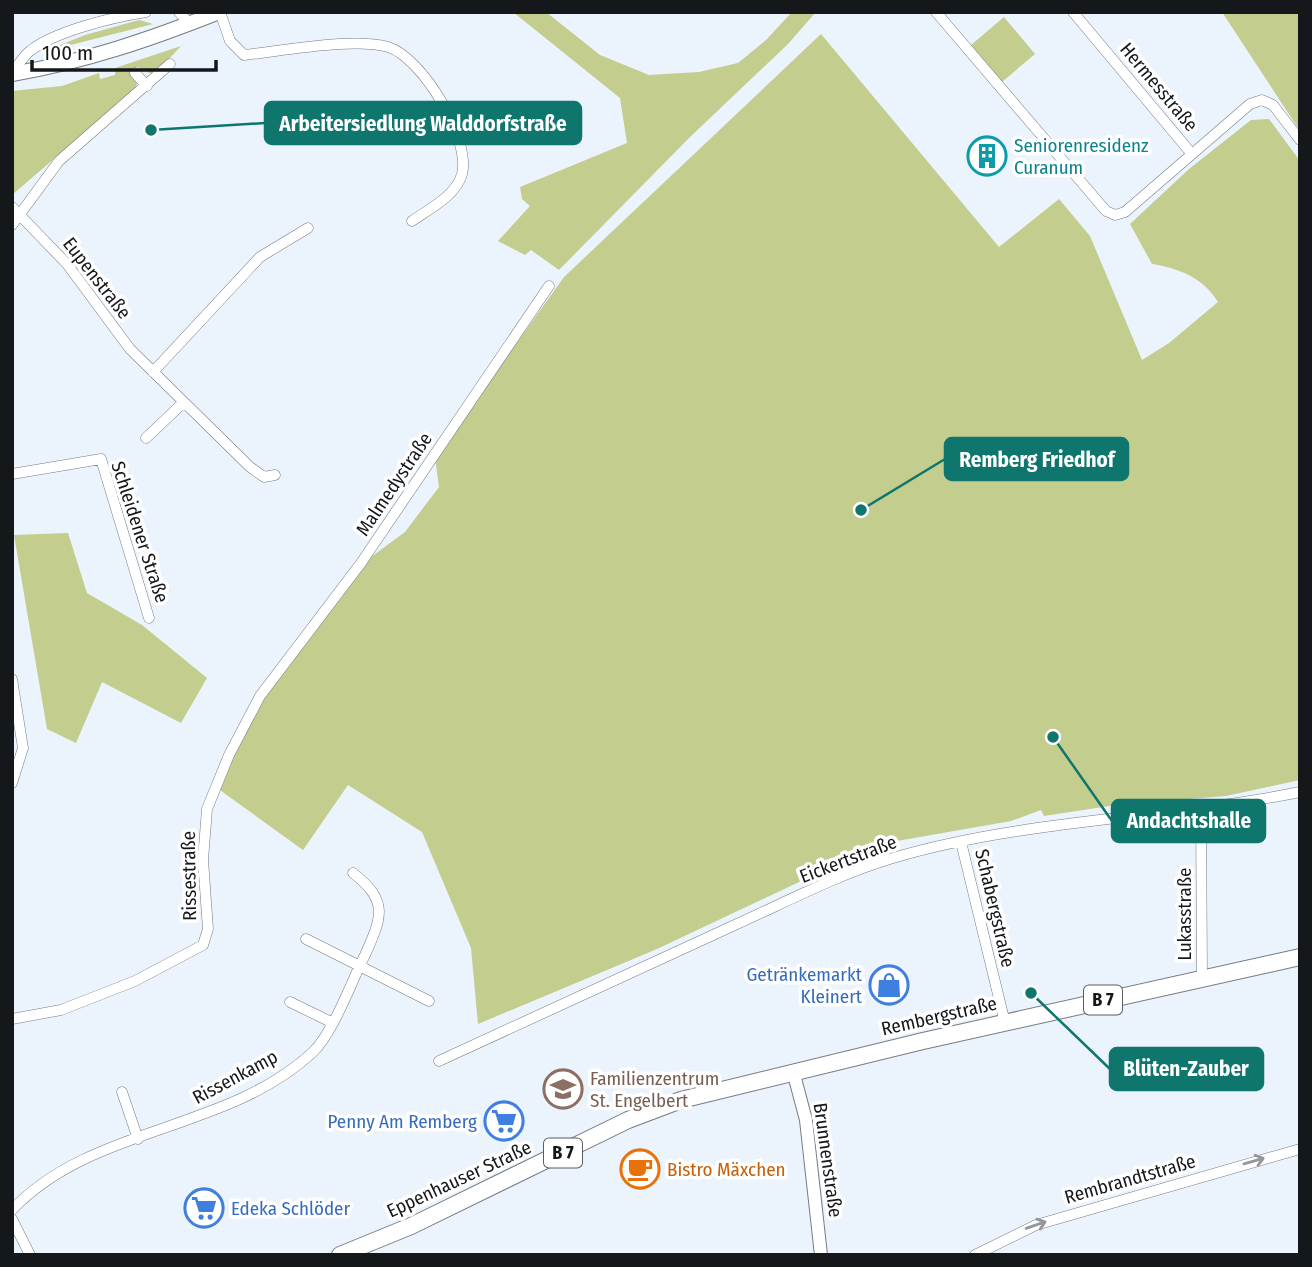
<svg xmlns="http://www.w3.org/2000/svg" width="1312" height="1267" font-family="'Fira Sans Condensed',sans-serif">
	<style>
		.green { fill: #c3cd8d }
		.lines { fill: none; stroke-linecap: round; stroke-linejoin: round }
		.minor-casing { stroke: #747b84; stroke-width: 11 }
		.tertiary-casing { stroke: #747b84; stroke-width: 14 }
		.secondary-casing { stroke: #747b84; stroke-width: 16 }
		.primary-casing { stroke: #747b84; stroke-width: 18 }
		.minor { stroke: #fff; stroke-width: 10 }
		.tertiary { stroke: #fff; stroke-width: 12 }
		.secondary { stroke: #fff; stroke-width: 14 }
		.primary { stroke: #fff; stroke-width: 16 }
		.oneway { stroke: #969798 }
		.labels { text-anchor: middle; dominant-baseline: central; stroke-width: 7; stroke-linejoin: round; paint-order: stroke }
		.shield { fill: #fff; stroke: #5b5d5f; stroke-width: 2 }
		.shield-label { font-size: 18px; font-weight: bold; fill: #15181b }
		.street-label { font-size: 19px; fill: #15181b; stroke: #fff }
		.culture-label { font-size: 19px; fill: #0d838f; stroke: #fff; text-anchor: start }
		.shop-label { font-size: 19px; fill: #366cbe; stroke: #fff; text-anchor: end }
		.education-label { font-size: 19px; fill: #785e54; stroke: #fff; text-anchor: start }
		.food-label { font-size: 19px; fill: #c56008; stroke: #fff; text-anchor: start }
		.leader { fill: none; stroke: #0f766e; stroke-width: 2.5 }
		.callout-dot { fill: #0f766e; stroke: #fff; stroke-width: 2.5 }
		.callout { fill: #0f766e; stroke: #0f766e; stroke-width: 2.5 }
		.callout-label { font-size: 21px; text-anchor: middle; font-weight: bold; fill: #fff }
	</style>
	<rect width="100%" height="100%" fill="#ebf3fc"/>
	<path class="green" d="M 513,12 L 546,12 L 600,55 L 649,75 L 699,72 L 738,63 L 766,40 L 792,12 L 816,12 L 788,44 L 690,137 L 559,270 L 531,250 L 525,255 L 498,241 L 530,206 L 522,199 L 520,187 L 627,143 L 620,98 Z
		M 1222,12 L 1300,12 L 1300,131 Z
		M 1004,17 L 1035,54 L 1002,82 L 971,45 Z
		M 139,20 L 153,24 L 43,52 L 85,35 Z
		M 821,34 L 999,247 L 1059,199 L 1090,236 L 1142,360 L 1169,343 L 1218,302 C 1204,278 1178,268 1152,264 L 1130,224 L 1189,169 L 1251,120 L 1269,119 L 1300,161 L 1300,780 L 1226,796 L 1116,805 L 1044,816 L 1041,810 L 1011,821 L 880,844 L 657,949 L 478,1024 L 471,948 L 422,832 L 348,785 L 303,850 L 217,788 L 261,696 L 363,563 L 405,532 L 439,487 L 435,457 L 564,277 Z
		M 181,46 L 154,75 L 137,67 L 131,72 L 137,83 L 135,89 L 12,195 L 12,91 L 62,86 L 99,73 L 100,79 L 115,75 L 115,68 Z
		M 68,533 L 87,593 L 142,625 L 207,678 L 181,723 L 102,682 L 76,743 L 47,729 L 14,535 Z"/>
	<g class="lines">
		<g class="minor-casing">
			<path id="minor" d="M 179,12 L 190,24
				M 220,12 L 230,41 L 244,55 C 282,51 353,37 388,47 C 422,57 471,139 462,174 C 456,196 429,209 412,221
				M 936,12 L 1106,211 L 1115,215 L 1125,212 L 1250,104 L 1262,100 L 1273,105 L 1300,140
				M 1073,12 L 1191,153
				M 12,73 C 18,66 23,56 30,51 C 55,31 114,17 146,12
				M 135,73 L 147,86
				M 12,207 L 67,264 L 130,349 L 250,467 L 264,477 L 275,475
				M 12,225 L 59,161 L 170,64
				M 153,372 L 260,257 L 308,228
				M 146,438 L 184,402
				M 12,474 L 101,459 L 149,618
				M 12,679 L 23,748 L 12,783
				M 1201,808 L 1202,978
				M 961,842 L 1005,1023
				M 306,939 L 429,1001
				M 290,1002 L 331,1022
				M 12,1019 L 61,1010 L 135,981 L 203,945 L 208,929 L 203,860 L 207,809 L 229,755 L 260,696 L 361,563 L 549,286
				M 439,1061 C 538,1015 637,969 737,924 C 788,901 839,874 893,858 C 1025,819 1165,819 1300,792
				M 122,1092 L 138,1139
				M 12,1210 C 91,1126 226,1132 312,1053 C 334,1032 351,982 365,955 C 382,917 389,901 353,873
				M 12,1219 L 30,1255
				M 975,1255 L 1036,1225 L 1300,1149"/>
		</g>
		<g class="tertiary-casing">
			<path id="tertiary" d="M 793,1071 L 806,1120 L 821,1255"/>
		</g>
		<g class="secondary-casing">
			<path id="secondary" d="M 12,74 C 84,62 151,39 219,12"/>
		</g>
		<g class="primary-casing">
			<path id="primary" d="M 340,1255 L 411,1226 L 628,1120 L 681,1100 L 923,1041 L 1300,957"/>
		</g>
		<use href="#minor" class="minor"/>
		<use href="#tertiary" class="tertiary"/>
		<use href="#secondary" class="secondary"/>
		<use href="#primary" class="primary"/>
	</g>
	<defs><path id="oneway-shaft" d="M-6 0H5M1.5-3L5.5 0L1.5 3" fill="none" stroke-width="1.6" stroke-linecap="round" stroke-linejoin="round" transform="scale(1.75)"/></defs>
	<g class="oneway">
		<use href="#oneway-shaft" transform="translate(1254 1161) rotate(-16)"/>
		<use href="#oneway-shaft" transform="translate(1036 1225) rotate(-19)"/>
	</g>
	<defs>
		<g id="building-ring" transform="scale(2.0125)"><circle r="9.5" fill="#fff" stroke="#0f9aa8" stroke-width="1.5"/><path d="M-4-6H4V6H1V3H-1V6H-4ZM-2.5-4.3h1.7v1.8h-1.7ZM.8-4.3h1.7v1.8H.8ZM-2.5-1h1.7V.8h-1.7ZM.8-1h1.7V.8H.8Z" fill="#0f9aa8"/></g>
		<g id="shop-ring" transform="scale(2.0125)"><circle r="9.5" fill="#fff" stroke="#3f7fe0" stroke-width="1.5"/><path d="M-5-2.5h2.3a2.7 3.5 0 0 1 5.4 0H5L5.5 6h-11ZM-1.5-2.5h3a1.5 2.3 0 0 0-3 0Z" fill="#3f7fe0"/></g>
		<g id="school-ring" transform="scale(2.0125)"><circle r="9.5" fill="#fff" stroke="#8d6e63" stroke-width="1.5"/><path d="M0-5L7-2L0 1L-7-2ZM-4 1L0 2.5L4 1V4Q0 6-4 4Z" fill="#8d6e63"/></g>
		<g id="supermarket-ring" transform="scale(2.0125)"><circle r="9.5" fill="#fff" stroke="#3f7fe0" stroke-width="1.5"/><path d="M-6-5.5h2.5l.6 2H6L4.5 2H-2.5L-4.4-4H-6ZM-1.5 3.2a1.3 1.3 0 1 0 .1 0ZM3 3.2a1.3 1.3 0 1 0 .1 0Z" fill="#3f7fe0"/></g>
		<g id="cafe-ring" transform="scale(2.0125)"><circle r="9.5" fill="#fff" stroke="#e8710a" stroke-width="1.5"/><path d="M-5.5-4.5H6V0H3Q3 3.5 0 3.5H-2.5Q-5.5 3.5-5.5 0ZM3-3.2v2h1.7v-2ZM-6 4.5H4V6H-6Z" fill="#e8710a"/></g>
	</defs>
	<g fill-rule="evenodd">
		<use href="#building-ring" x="987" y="156"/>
		<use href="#shop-ring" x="889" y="985"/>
		<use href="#school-ring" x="563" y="1089"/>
		<use href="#supermarket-ring" x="504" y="1121"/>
		<use href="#cafe-ring" x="640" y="1169"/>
		<use href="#supermarket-ring" x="204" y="1208"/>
	</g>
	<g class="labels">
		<g class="shield">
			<rect x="1084" y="985.5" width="38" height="29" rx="5"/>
			<rect x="544" y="1138.5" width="38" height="29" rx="5"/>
		</g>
		<g class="shield-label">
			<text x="1103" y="1000">B 7</text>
			<text x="563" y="1153">B 7</text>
		</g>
		<g class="street-label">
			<text transform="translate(1159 87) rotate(50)">Hermesstraße</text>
			<text transform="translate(97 278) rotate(52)">Eupenstraße</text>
			<text transform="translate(394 484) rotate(-56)">Malmedystraße</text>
			<text transform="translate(140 532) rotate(72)">Schleidener Straße</text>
			<text transform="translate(848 859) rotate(-21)">Eickertstraße</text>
			<text transform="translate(189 876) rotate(-91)">Rissestraße</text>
			<text transform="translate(995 908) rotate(77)">Schabergstraße</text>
			<text transform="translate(1184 914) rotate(-90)">Lukasstraße</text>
			<text transform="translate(939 1016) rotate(-13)">Rembergstraße</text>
			<text transform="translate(235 1077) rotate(-28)">Rissenkamp</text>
			<text transform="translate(828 1160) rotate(82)">Brunnenstraße</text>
			<text transform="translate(459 1179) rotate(-25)">Eppenhauser Straße</text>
			<text transform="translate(1130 1179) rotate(-16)">Rembrandtstraße</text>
		</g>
		<g class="culture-label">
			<text x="1014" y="145">Seniorenresidenz<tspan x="1014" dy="22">Curanum</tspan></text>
		</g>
		<g class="shop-label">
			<text x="862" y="974">Getränkemarkt<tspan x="862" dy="22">Kleinert</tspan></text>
			<text x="477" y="1121">Penny Am Remberg</text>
			<text x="231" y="1208" text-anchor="start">Edeka Schlöder</text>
		</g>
		<g class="education-label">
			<text x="590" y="1078">Familienzentrum<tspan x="590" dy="22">St. Engelbert</tspan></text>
		</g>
		<g class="food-label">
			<text x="667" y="1169">Bistro Mäxchen</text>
		</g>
	</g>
	<path class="leader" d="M151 130L265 123M861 510L945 459M1053 737L1112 821M1031 993L1110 1069"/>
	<g class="callout-dot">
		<circle cx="151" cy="130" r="7"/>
		<circle cx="861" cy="510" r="7"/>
		<circle cx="1053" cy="737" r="7"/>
		<circle cx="1031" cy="993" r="7"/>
	</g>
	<g class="callout">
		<rect x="265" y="102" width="316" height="42" rx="7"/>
		<rect x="945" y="438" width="183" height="42" rx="7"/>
		<rect x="1112" y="800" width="153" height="42" rx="7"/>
		<rect x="1110" y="1048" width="153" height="42" rx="7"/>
	</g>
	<g class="callout-label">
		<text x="423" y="131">Arbeitersiedlung Walddorfstraße</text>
		<text x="1037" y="467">Remberg Friedhof</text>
		<text x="1189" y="828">Andachtshalle</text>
		<text x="1186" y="1076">Blüten-Zauber</text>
	</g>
	<rect width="1312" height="1267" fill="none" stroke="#15181b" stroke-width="28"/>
	<path d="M32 60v10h184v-10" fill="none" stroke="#15181b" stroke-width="3.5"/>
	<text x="42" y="60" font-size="21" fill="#15181b" stroke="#ffffff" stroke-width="5" paint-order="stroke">100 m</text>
</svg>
